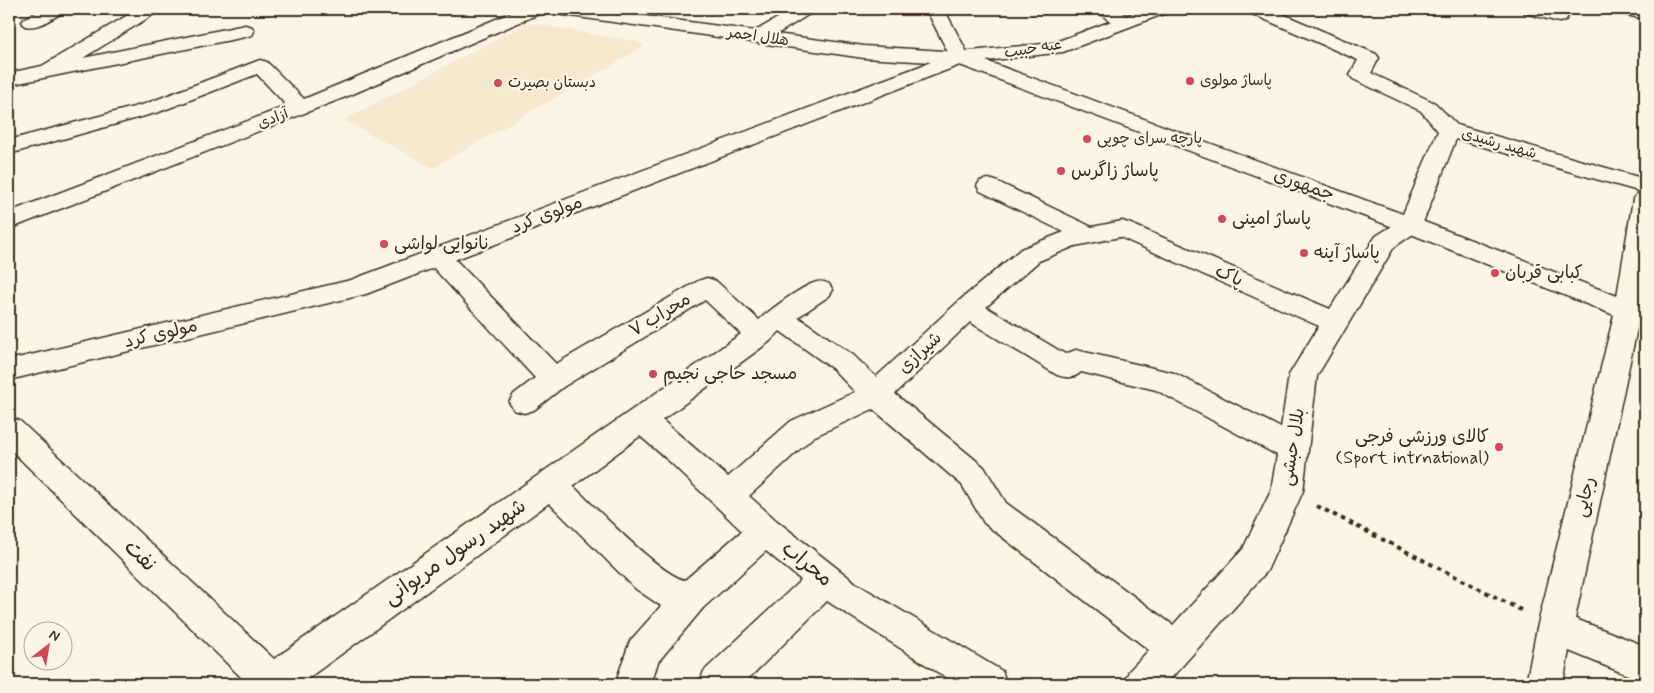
<svg xmlns="http://www.w3.org/2000/svg" width="1654" height="693" font-family="Mynerve,'Playpen Sans Arabic',sans-serif">
	<style>
		.built { fill: #f5e8ce }
		.lines { fill: none; stroke-linecap: round; stroke-linejoin: round }
		.street-casing { stroke: #3b2a1e; stroke-width: 3 }
		.secondary-casing { stroke: #3b2a1e; stroke-width: 3 }
		.path { stroke: #3b2a1e; stroke-width: 4; stroke-dasharray: 4.5 4.5; stroke-linecap: butt }
		.street { fill: #fcf5e5; fill-rule: evenodd }
		.secondary { fill: #fcf5e5; fill-rule: evenodd }
		.poi-dot { fill: #d1495b; stroke: #fcf5e5; stroke-width: 2 }
		.labels { text-anchor: middle; dominant-baseline: central; stroke-width: 4.5; stroke-linejoin: round; paint-order: stroke }
		.far-street-label { font-size: 15px; fill: #3b2a1e; stroke: #fcf5e5 }
		.far-poi-label { font-size: 15px; fill: #3b2a1e; stroke: #fcf5e5; text-anchor: start }
		.poi-label { font-size: 18px; fill: #3b2a1e; stroke: #fcf5e5; text-anchor: start }
		.street-label { font-size: 18px; fill: #3b2a1e; stroke: #fcf5e5 }
		.near-street-label { font-size: 21px; fill: #3b2a1e; stroke: #fcf5e5 }
	</style>
	<rect width="100%" height="100%" fill="#fcf5e5"/>
	<filter id="ink" filterUnits="userSpaceOnUse"><feTurbulence type="fractalNoise" baseFrequency=".02" numOctaves="2"/><feDisplacementMap in="SourceGraphic" scale="10" xChannelSelector="R" yChannelSelector="G"/><feConvolveMatrix kernelMatrix="1 2 1 2 8 2 1 2 1" color-interpolation-filters="sRGB"/></filter>
	<g filter="url(#ink)">
		<path class="built" d="M 527,23 L 635,41 L 645,46 L 433,168 L 344,120 Z"/>
		<g class="lines">
			<g class="street-casing">
				<path id="street" d="M 43,9 L 65,9 L 62,13 C 51,19 38,29 25,26 L 22,22 L 25,18 Z
					M 138,9 L 159,9 L 156,13 L 83,58 L 245,25 L 252,27 L 254,31 L 252,35 L 245,37 L 9,85 L 9,73 L 42,66 Z
					M 520,9 L 544,9 L 541,13 L 348,96 L 9,229 L 9,212 L 287,106 L 257,74 L 159,112 L 9,154 L 9,140 L 145,104 L 260,60 L 267,62 L 304,99 Z
					M 793,9 L 814,9 L 811,13 L 766,41 L 759,43 L 752,41 L 750,37 L 752,33 Z
					M 926,9 L 944,9 L 970,58 L 967,62 L 960,64 L 953,62 Z
					M 1097,9 L 1118,9 L 1134,22 L 1131,26 C 1119,29 1104,19 1097,9 Z
					M 1247,9 L 1271,9 L 1376,54 L 1379,58 L 1371,73 L 1435,103 L 1457,125 L 1645,179 L 1645,193 L 1456,139 L 1422,225 L 1419,230 L 1394,247 L 1317,376 L 1303,491 L 1267,571 L 1166,684 L 1124,684 L 1129,671 L 1149,650 L 984,523 L 962,485 L 873,409 L 813,437 L 749,496 L 777,521 L 857,584 L 1002,671 L 1007,684 L 956,684 L 827,601 L 743,684 L 699,684 L 704,671 L 801,580 L 766,551 L 703,608 L 658,662 L 651,684 L 615,684 L 630,641 L 661,606 L 636,589 L 549,503 L 300,684 L 248,684 L 9,448 L 9,417 L 20,421 L 274,659 L 741,334 L 705,300 L 563,387 L 534,410 L 524,413 L 514,410 L 509,402 L 514,394 L 535,378 L 429,263 L 426,257 L 429,251 L 438,249 L 447,251 L 556,364 L 698,281 L 707,278 L 716,281 L 759,320 C 771,309 803,285 817,282 C 822,281 825,282 829,284 L 833,290 L 829,296 L 798,317 L 853,355 L 876,377 L 959,301 L 1021,249 L 1064,232 L 980,191 L 977,186 L 980,181 L 988,179 L 996,181 L 1092,227 L 1122,221 L 1131,224 L 1330,309 L 1376,236 L 1400,221 L 1438,131 L 1421,111 L 1353,79 L 1350,75 L 1358,60 L 1250,13 ZM 1120,237 L 1319,326 L 1289,375 L 1281,428 L 1174,373 L 1076,350 L 1065,354 L 986,307 L 1039,261 L 1075,246 ZM 970,322 L 1057,375 C 1067,378 1073,379 1081,372 L 1156,390 L 1277,455 L 1271,491 L 1243,549 L 1173,625 L 1006,503 L 984,467 L 895,394 ZM 780,331 L 833,369 L 855,392 L 791,421 L 728,477 L 662,420 L 769,342 ZM 640,436 L 668,460 L 742,531 L 685,580 C 662,577 593,505 573,486 Z
					M 1522,9 L 1572,9 L 1565,21 L 1559,22 L 1525,13 Z
					M 1613,9 L 1645,9 L 1645,19 L 1616,13 Z
					M 1555,611 L 1645,646 L 1645,682 L 1542,640 L 1537,628 L 1542,616 Z"/>
			</g>
			<g class="secondary-casing">
				<path id="secondary" d="M 548,9 L 594,9 L 864,46 L 960,52 L 1053,43 L 1144,9 L 1169,9 L 1166,13 L 1063,52 L 986,61 L 1419,220 L 1617,296 L 1633,199 L 1637,194 L 1645,192 L 1645,281 L 1642,305 L 1645,307 L 1645,326 L 1638,324 L 1573,628 L 1563,684 L 1526,684 L 1537,628 L 1614,315 L 1401,230 L 960,65 L 366,294 L 9,380 L 9,360 L 351,280 L 931,62 L 864,58 L 557,14 L 551,13 Z"/>
			</g>
			<path class="path" d="M 1317,506 L 1521,610"/>
			<use href="#street" class="street"/>
			<use href="#secondary" class="secondary"/>
		</g>
	</g>
	<g class="poi-dot">
		<circle cx="1190" cy="81" r="5"/>
		<circle cx="498" cy="83" r="5"/>
		<circle cx="1087" cy="139" r="5"/>
		<circle cx="1061" cy="171" r="5"/>
		<circle cx="1222" cy="219" r="5"/>
		<circle cx="384" cy="244" r="5"/>
		<circle cx="1304" cy="253" r="5"/>
		<circle cx="1495" cy="273" r="5"/>
		<circle cx="653" cy="374" r="5"/>
		<circle cx="1499" cy="447" r="5"/>
	</g>
	<g class="labels">
		<g class="far-street-label">
			<text transform="translate(758 37) rotate(8)">هلال احمر</text>
			<text transform="translate(1033 49) rotate(-9)">عبه حبیب</text>
			<text transform="translate(273 119) rotate(-21)">آزادی</text>
			<text transform="translate(1499 144) rotate(16)">شهید رشیدی</text>
		</g>
		<g class="far-poi-label">
			<text x="1200" y="81">پاساژ مولوی</text>
			<text x="508" y="83">دبستان بصیرت</text>
			<text x="1097" y="139">پارچه سرای چوپی</text>
		</g>
		<g class="poi-label">
			<text x="1071" y="171">پاساژ زاگرس</text>
			<text x="1232" y="219">پاساژ امینی</text>
			<text x="394" y="244">نانوایی لواشی</text>
			<text x="1314" y="253">پاساژ آینه</text>
			<text x="1505" y="273">کبابی قربان</text>
			<text x="663" y="374">مسجد حاجی نجیم</text>
			<text x="1489" y="437" text-anchor="end">کالای ورزشی فرجی<tspan x="1489" dy="21">(Sport intrnational)</tspan></text>
		</g>
		<g class="street-label">
			<text transform="translate(1304 185) rotate(20)">جمهوری</text>
			<text transform="translate(547 215) rotate(-21)">مولوی کرد</text>
			<text transform="translate(1229 276) rotate(24)">پاک</text>
			<text transform="translate(660 315) rotate(-31)">محراب ۷</text>
			<text transform="translate(161 334) rotate(-13)">مولوی کرد</text>
			<text transform="translate(920 353) rotate(-43)">شیرازی</text>
			<text transform="translate(1293 447) rotate(-81)">بلال حبشی</text>
			<text transform="translate(1585 497) rotate(-77)">رجایی</text>
		</g>
		<g class="near-street-label">
			<text transform="translate(455 552) rotate(-35)">شهید رسول مریوانی</text>
			<text transform="translate(140 556) rotate(44)">نفت</text>
			<text transform="translate(807 564) rotate(39)">محراب</text>
		</g>
	</g>
	<rect width="1654" height="693" fill="none" stroke="#fcf5e5" stroke-width="30"/>
	<rect x="15" y="15" width="1624" height="663" fill="none" stroke="#3b2a1e" stroke-width="2" filter="url(#ink)"/>
	<g transform="translate(48 646) rotate(31)"><circle r="24" fill="#fcf5e5" stroke="#afa495"/>
	<path d="M0-4L9 19L0 12L-9 19Z" fill="#d1495b"/>
	<text y="-8" font-size="14" font-weight="bold" text-anchor="middle" fill="#3b2a1e">N</text>
	</g>
</svg>
